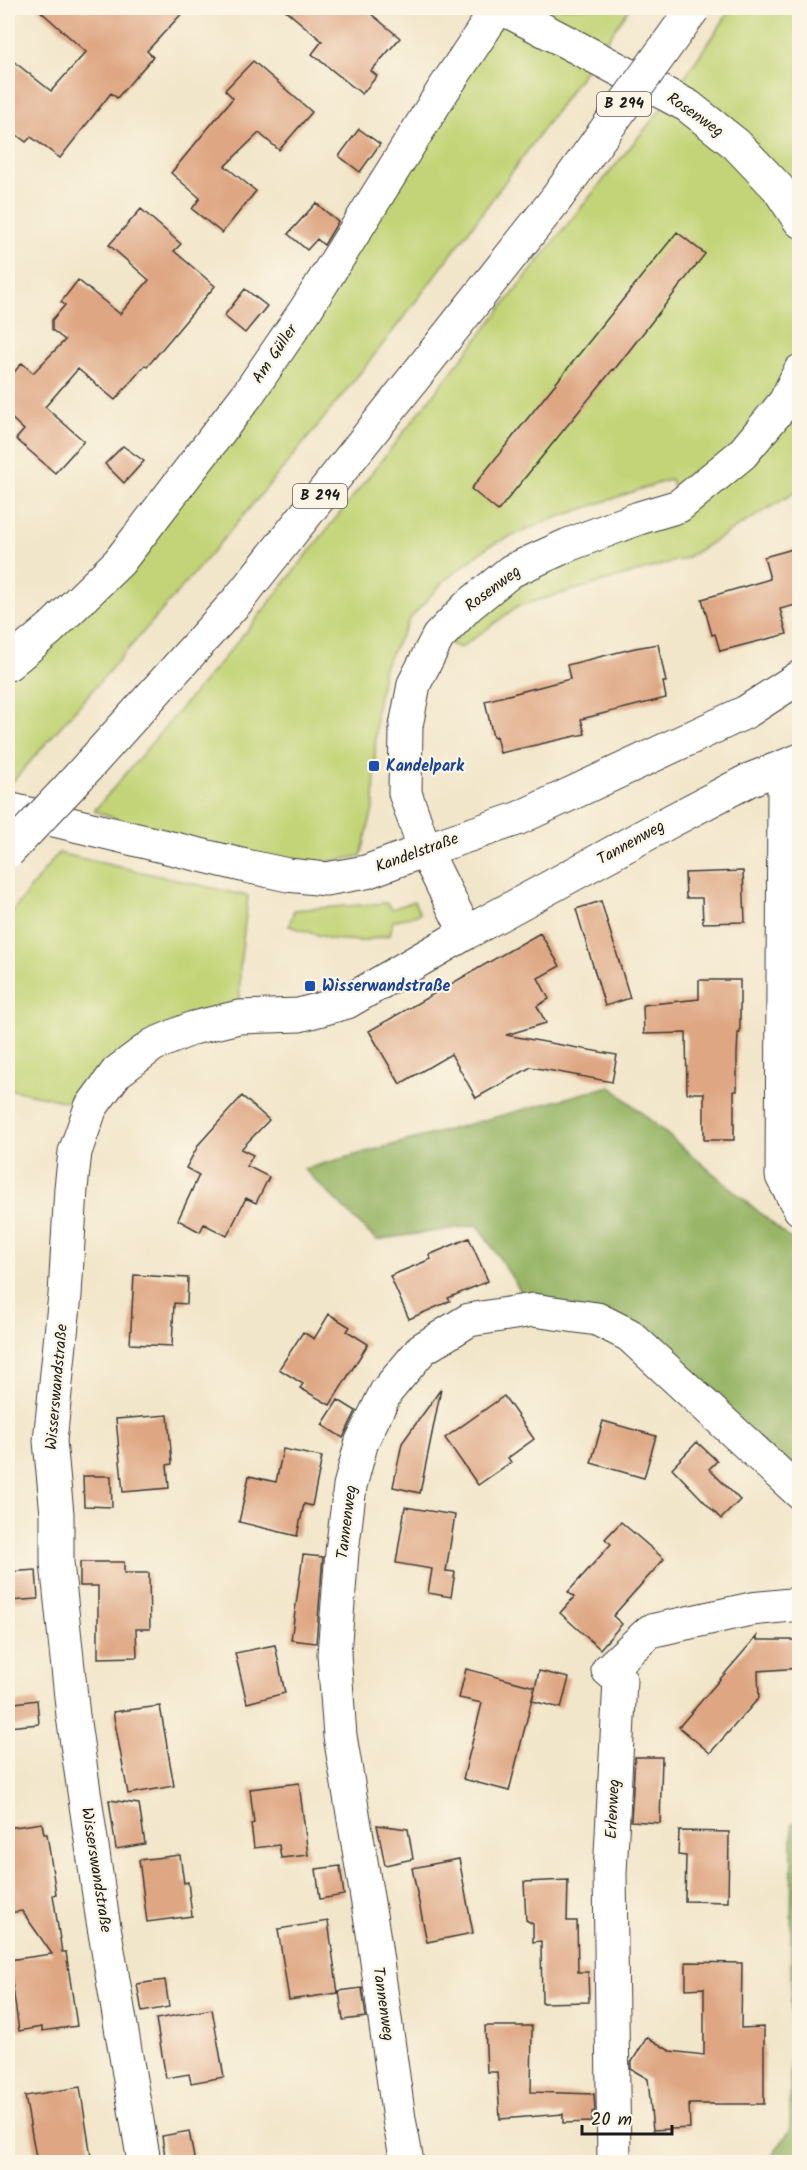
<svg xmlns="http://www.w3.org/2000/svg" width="807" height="2170" font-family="Kalam,sans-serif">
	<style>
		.green { fill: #c2d477; stroke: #6f784a; stroke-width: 1.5 }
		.forest { fill: #99b668; stroke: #5a6942; stroke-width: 1.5 }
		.building { fill: #dea682 }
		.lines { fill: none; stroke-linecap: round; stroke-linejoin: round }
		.street-casing { stroke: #3c3a36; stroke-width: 35 }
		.highway-casing { stroke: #3c3a36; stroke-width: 35 }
		.street { stroke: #fff; stroke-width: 33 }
		.highway { stroke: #fff; stroke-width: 33 }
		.highway-bridge-casing { stroke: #3c3a36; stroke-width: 35; stroke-linecap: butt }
		.highway-bridge { stroke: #fff; stroke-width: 33 }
		.transit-dot { fill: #1a4fb4; stroke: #fcf5e5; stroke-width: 2 }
		.labels { text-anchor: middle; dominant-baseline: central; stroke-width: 4.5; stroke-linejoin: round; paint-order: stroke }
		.shield { fill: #fcf5e5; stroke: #5f5d58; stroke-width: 1.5 }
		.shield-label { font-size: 15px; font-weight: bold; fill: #1c1c1c }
		.street-label { font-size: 16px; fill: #1c1c1c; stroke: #fcf5e5 }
		.transit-label { font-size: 16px; font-weight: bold; fill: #164399; stroke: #fcf5e5; text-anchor: start }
	</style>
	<rect width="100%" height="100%" fill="#fcf5e5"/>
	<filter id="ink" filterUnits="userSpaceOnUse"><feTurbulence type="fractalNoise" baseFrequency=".0167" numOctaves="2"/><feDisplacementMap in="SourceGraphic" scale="12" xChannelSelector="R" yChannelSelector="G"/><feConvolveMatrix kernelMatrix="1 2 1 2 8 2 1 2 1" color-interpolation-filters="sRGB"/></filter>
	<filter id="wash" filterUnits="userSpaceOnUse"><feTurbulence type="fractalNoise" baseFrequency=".008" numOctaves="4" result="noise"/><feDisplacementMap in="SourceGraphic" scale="24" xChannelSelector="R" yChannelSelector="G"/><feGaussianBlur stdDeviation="1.35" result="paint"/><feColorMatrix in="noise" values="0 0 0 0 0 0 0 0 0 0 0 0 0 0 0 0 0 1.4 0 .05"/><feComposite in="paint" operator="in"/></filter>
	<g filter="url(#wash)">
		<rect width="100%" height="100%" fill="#f2e6ca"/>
		<path class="green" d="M 498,8 L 630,8 C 536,139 442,272 340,398 C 234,531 119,659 8,787 L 8,664 L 119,562 Z
			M 732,8 L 799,8 L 799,490 L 686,558 L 518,606 L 461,648 L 450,644 L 500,594 L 679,506 L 671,479 L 547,521 L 489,546 L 443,582 L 410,619 L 384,667 L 376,713 L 374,805 L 361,856 L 320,863 L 282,860 L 184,842 L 94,811 L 250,627 L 575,215 L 671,97 Z
			M 58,853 L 248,896 L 240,965 L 239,1017 L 193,1028 L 91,1107 L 8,1089 L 8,917 Z
			M 414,901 L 420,914 L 393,921 L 390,935 L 362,941 L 331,939 L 289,926 L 294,910 L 386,903 L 392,909 Z"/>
		<path class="forest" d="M 610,1086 L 799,1246 L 799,1493 L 629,1335 L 533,1310 L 478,1225 L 376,1240 L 304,1169 Z
			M 799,1822 L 799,2162 L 768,2162 L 790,2130 L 792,1823 Z"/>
		<g id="blocks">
			<path class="building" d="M 37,8 L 187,8 L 147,51 L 153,57 L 117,98 L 111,93 L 60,158 L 31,137 L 26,142 L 8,128 L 8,57 L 51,91 L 86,52 Z
				M 283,8 L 364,8 L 400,38 L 371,71 L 377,76 L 362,94 L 312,54 L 322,41 Z
				M 253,61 L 312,112 L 279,150 L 259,133 L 225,166 L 256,191 L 222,233 L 192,209 L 200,198 L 171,173 L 233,98 L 225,90 Z
				M 359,129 L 380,144 L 360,172 L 339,156 Z
				M 316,203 L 338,222 L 324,245 L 317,239 L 307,250 L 288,234 Z
				M 141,209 L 181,244 L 174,251 L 215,286 L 147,367 L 145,365 L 115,400 L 78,369 L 45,407 L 84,441 L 55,473 L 16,439 L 24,430 L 8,415 L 8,379 L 22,363 L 33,373 L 65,340 L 52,330 L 52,320 L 65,305 L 61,302 L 78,280 L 120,314 L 149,280 L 109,245 Z
				M 677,232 L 705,254 L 614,370 L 613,369 L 498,511 L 471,489 Z
				M 245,289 L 267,306 L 245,333 L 224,316 Z
				M 123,446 L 144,461 L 124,483 L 105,464 Z
				M 800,547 L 800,604 L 780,609 L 787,634 L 720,651 L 715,634 L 712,635 L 702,599 L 770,579 L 764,557 Z
				M 658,644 L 666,682 L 663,682 L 666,698 L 581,719 L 585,734 L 500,753 L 496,736 L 493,737 L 485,701 L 570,679 L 567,665 L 635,648 Z
				M 743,871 L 745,922 L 703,923 L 702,898 L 686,898 L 685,873 Z
				M 601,901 L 630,998 L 605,1006 L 576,909 Z
				M 540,933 L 560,966 L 538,978 L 549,999 L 537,1006 L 546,1023 L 506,1035 L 617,1055 L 612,1082 L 531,1067 L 476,1098 L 451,1054 L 400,1084 L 369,1031 Z
				M 699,980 L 740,980 L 740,1033 L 738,1033 L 737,1054 L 737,1091 L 734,1091 L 734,1140 L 704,1140 L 704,1093 L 687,1093 L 686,1033 L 644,1034 L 643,1005 L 699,999 Z
				M 242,1096 L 269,1120 L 241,1149 L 253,1155 L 247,1166 L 269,1177 L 256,1203 L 246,1198 L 227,1236 L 204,1224 L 200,1232 L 178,1220 L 199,1175 L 186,1168 L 199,1144 Z
				M 469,1238 L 488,1281 L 448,1298 L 450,1301 L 409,1319 L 390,1276 L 431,1259 L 429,1255 Z
				M 134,1275 L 188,1278 L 187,1304 L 174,1303 L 172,1346 L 130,1344 Z
				M 329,1314 L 350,1327 L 347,1331 L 368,1344 L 330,1405 L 300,1388 L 303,1384 L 279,1369 L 303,1332 L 314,1339 Z
				M 441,1389 L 420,1493 L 393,1487 L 402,1443 Z
				M 504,1396 L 534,1439 L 508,1458 L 511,1462 L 478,1485 L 445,1438 Z
				M 338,1400 L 356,1411 L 343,1438 L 322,1425 Z
				M 168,1415 L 172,1464 L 167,1465 L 169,1488 L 123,1492 L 116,1419 Z
				M 603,1421 L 656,1436 L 644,1478 L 591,1463 Z
				M 697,1442 L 717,1461 L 709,1469 L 740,1500 L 721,1519 L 672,1468 Z
				M 283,1449 L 322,1457 L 312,1506 L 304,1504 L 297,1536 L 239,1522 L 249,1476 L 276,1482 Z
				M 83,1476 L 111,1476 L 112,1507 L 84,1506 Z
				M 405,1507 L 455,1515 L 446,1571 L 455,1572 L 451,1597 L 428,1593 L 432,1569 L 396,1563 Z
				M 621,1522 L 664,1559 L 613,1616 L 622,1624 L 600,1649 L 560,1613 L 574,1597 L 568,1592 L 611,1544 L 605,1539 Z
				M 303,1555 L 323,1557 L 316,1643 L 291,1640 Z
				M 80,1562 L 124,1562 L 124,1573 L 149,1573 L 150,1629 L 136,1629 L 137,1657 L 98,1658 L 98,1586 L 80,1586 Z
				M 36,1570 L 38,1599 L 8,1601 L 8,1572 Z
				M 757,1636 L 757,1640 L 800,1640 L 800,1668 L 758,1671 L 759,1698 L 710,1753 L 679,1727 Z
				M 275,1645 L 285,1693 L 247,1703 L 235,1653 Z
				M 466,1669 L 535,1687 L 509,1791 L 463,1779 L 482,1703 L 459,1698 Z
				M 539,1671 L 569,1678 L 561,1708 L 532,1701 Z
				M 37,1700 L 39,1724 L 8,1727 L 8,1704 Z
				M 160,1706 L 174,1786 L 128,1794 L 113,1712 Z
				M 635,1757 L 662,1757 L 660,1823 L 631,1821 Z
				M 299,1783 L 308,1855 L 281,1858 L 279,1845 L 254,1848 L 251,1824 L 254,1823 L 250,1789 Z
				M 109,1800 L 139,1804 L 145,1844 L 116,1849 Z
				M 42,1823 L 44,1834 L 47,1834 L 56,1894 L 53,1895 L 62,1952 L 66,1952 L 77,2026 L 42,2031 L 42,2027 L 19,2031 L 9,1960 L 52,1954 L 22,1911 L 8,1913 L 8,1828 Z
				M 377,1825 L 408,1829 L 413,1859 L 385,1865 Z
				M 679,1831 L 729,1832 L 728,1902 L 685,1901 L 686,1856 L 678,1855 Z
				M 180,1855 L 184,1883 L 188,1882 L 192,1916 L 147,1922 L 139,1860 Z
				M 459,1859 L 473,1933 L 427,1942 L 412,1868 Z
				M 340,1866 L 344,1895 L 320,1899 L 316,1869 Z
				M 568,1880 L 567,1921 L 577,1921 L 578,1972 L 588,1972 L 589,2002 L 542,2003 L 541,1941 L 533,1942 L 533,1924 L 526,1920 L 524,1882 Z
				M 328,1921 L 338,1993 L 289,2000 L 278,1929 Z
				M 686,1962 L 742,1963 L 741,2028 L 764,2027 L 764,2104 L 689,2104 L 690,2128 L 653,2130 L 648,2079 L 631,2069 L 631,2063 L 647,2037 L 670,2051 L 704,2055 L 704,1988 L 686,1989 Z
				M 165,1980 L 169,2007 L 142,2012 L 137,1984 Z
				M 362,1988 L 366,2017 L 343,2020 L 339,1991 Z
				M 212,2009 L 224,2077 L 191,2083 L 189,2074 L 166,2078 L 156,2019 Z
				M 485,2026 L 532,2026 L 531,2092 L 594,2094 L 595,2111 L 592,2112 L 592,2122 L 563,2123 L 563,2114 L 500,2119 L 497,2072 L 487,2072 Z
				M 80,2087 L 92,2163 L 37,2163 L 25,2096 Z
				M 189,2131 L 195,2163 L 166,2163 L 162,2136 Z"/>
		</g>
	</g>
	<g filter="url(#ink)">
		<use href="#blocks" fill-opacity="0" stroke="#3c3a36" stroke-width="1.5"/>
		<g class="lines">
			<g class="street-casing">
				<path id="street" d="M 502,8 L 688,106 L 736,144 L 778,188 L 800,221
					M 8,664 L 50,629 L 119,562 L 248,394 L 306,309 L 442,92 L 498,8
					M 781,768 L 784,789 L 782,1176 L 800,1209
					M 8,809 L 246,866 L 288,875 L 326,879 L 366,872 L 425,850 L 517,819 L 746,712 L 800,677
					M 466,933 L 425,850 L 405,793 L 406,726 L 414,684 L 438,637 L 468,606 L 511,571 L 568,545 L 639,518 L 679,506 L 742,454 L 785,402 L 800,371
					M 144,2162 L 102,1915 L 73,1716 L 57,1563 L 57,1514 L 50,1441 L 65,1295 L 71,1188 L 75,1152 L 91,1107 L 117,1072 L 153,1045 L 193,1028 L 239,1017 L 299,1015 L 347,1002 L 466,933 L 669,822 L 749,780 L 800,760
					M 407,2162 L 399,2119 L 373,1933 L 340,1736 L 334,1654 L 342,1552 L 350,1486 L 362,1441 L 386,1392 L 422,1349 L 469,1320 L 533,1310 L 597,1319 L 629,1335 L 800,1493
					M 614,2162 L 610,1873 L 620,1680 L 608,1670 L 650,1631 L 751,1609 L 800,1604"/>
			</g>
			<g class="highway-casing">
				<path id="highway" d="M 73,783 L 238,600 L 556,199"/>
			</g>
			<use href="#street" class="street"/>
			<use href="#highway" class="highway"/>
			<g class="highway-bridge-casing">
				<path id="highway-bridge" d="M 556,199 L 693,9
					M 8,852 L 73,783"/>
			</g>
			<use href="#highway-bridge" class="highway-bridge"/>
		</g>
	</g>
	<g class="transit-dot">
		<rect x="368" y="760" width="12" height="12" rx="3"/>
		<rect x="304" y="980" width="12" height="12" rx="3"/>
	</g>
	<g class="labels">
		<g class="shield">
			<rect x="597" y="92" width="54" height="24" rx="4.5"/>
			<rect x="293" y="484" width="54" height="24" rx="4.5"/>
		</g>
		<g class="shield-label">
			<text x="624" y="104">B 294</text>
			<text x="320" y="496">B 294</text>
		</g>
		<g class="street-label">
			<text transform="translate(695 115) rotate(35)">Rosenweg</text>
			<text transform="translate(275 354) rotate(-56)">Am Güller</text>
			<text transform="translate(493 589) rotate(-37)">Rosenweg</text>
			<text transform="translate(631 843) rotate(-29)">Tannenweg</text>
			<text transform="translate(417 853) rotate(-20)">Kandelstraße</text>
			<text transform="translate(57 1387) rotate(-85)">Wisserswandstraße</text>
			<text transform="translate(347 1522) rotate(-83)">Tannenweg</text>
			<text transform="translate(613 1809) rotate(-87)">Erlenweg</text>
			<text transform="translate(96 1870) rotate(81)">Wisserswandstraße</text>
			<text transform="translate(383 2004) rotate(82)">Tannenweg</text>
		</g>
		<g class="transit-label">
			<text x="386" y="766">Kandelpark</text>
			<text x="322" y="986">Wisserwandstraße</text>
		</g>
	</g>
	<rect width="807" height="2170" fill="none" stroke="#fcf5e5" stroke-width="30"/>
	<path d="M582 2125v9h90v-9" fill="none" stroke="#1c1c1c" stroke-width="3"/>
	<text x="591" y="2125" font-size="18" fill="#1c1c1c" stroke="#fcf5e5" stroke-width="4.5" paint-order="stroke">20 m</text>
</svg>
